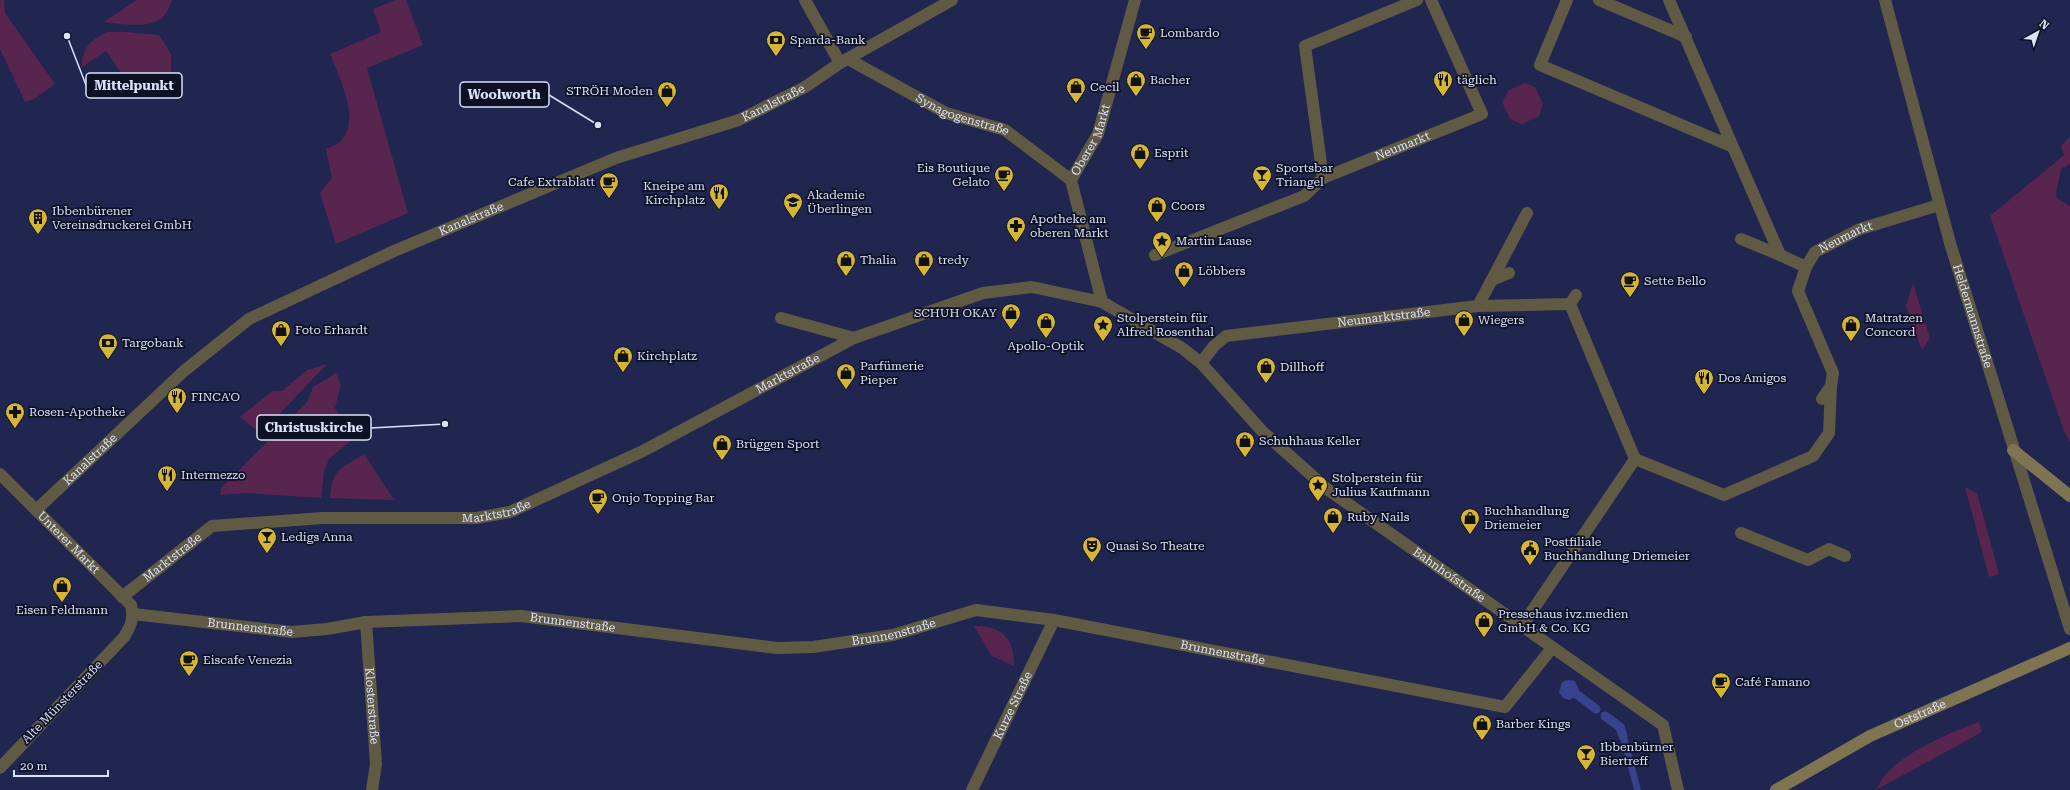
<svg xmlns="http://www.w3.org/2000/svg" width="2070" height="790" font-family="'Roboto Serif',serif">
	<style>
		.green { fill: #58254f }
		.water { fill: #39428e }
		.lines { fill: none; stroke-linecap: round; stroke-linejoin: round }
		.stream { stroke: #39428e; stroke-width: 9 }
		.street { stroke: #605a45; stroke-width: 12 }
		.secondary { stroke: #7e7452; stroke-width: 12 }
		.labels { text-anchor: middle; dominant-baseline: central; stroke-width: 3.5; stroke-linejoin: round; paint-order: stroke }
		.poi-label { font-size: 12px; fill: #dae1fb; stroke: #0e1123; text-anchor: start }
		.street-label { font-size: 12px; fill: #dae1fb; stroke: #0e1123 }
		.leader { fill: none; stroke: #dae1fb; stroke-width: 1.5 }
		.callout-dot { fill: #dae1fb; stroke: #0e1123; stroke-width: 1.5 }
		.callout { fill: #0e1123; stroke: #dae1fb; stroke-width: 1.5 }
		.callout-label { font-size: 13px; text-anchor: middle; font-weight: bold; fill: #dae1fb }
	</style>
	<rect width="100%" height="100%" fill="#20264f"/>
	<path class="green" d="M 0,0 L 4,0 L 5,13 L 55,84 L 34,99 L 25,102 L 0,49 Z
		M 137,0 L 172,0 C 170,5 167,13 163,17 C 152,29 120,24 104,22 Z
		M 396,0 L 406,0 L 423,45 L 367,68 L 408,213 L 336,244 L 320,193 L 332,178 L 326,149 C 330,147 337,145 340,142 C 362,120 339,77 330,54 L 381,32 L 373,9 Z
		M 108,32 L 126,32 L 159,35 L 171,54 L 171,87 L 138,97 L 106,51 L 82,67 C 81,49 92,38 108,32 Z
		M 1525,83 L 1535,87 L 1543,104 L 1539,116 L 1522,124 L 1510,119 L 1502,102 L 1509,90 Z
		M 2070,137 L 2070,164 L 2061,169 L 2056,192 L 2057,198 L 2070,206 L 2070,442 L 2065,434 L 1990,216 L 2064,155 L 2061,146 Z
		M 1913,283 L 1930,338 L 1922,350 L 1906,306 Z
		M 327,364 C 304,387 284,411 260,433 L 240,417 L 272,391 L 282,391 L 307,370 Z
		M 336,373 L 341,385 L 335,407 L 331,402 L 354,438 L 329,459 L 324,472 L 321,498 L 246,493 L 220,495 L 222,487 L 307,402 L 313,387 Z
		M 364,454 L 394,500 L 330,498 C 332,468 341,469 364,454 Z
		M 1965,487 L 1977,493 L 1999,574 L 1989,577 Z
		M 974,626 C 1001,625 1015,639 1014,666 L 992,656 Z
		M 1979,722 L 1982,732 L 1876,790 C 1879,785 1882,778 1886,774 C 1905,752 1951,732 1979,722 Z"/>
	<path class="water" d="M 1568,680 L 1575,681 L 1579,690 L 1576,697 L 1569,700 L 1563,698 L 1559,692 L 1562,682 Z
		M 1624,725 L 1641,790 L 1634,790 L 1633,786 L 1617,726 Z"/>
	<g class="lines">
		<path class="stream" d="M 1575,693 L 1596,709
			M 1605,716 L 1620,727 L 1623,736"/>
		<g class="street">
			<path d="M 805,0 L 840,63"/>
			<path d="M 1567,0 L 1540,65 L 1731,146"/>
			<path d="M 1599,0 L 1686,37"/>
			<path d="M 1669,0 L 1780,255 L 1806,267"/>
			<path id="s1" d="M 1885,0 L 1950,243 L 2070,629"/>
			<path id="s2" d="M 848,59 L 946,113 L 1005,130 L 1071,180"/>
			<path d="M 1323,178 L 1305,46 L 1417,0"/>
			<path d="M 1741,239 L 1780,255"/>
			<path id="s3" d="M 1155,255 L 1304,196 L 1323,178 L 1482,114 L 1431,0"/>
			<path d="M 1492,280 L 1509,273"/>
			<path id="s4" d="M 1102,302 L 1071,180 L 1098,134 L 1135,0"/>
			<path d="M 1570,304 L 1635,459"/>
			<path d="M 1478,306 L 1527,213"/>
			<path d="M 781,318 L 854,338"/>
			<path id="s5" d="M 1201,363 L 1214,346 L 1226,336 L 1478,306 L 1570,304 L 1576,295"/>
			<path id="s6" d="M 1822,399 L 1831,386 L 1833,373 L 1798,291 L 1806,267 L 1815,252 L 1860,229 L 1939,205"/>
			<path d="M 1635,459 L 1724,495 L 1813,456 L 1829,433 L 1831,386"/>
			<path id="s7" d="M 0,474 L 131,605 C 134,619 131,626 124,637 L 0,768"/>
			<path id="s8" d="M 36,510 L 184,371 L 249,319 L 394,251 L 616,158 L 739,120 L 805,87 L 840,63 L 952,0"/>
			<path d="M 1741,533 L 1808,560 L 1829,549 L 1845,556"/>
			<path id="s9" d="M 122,597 L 212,526 L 323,518 L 476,518 L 510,512 L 643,451 L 854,338 L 983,293 L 1032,287 L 1102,302 L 1182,348 L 1201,363 L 1262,431 L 1327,489 L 1663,725 L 1678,790"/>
			<path id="s10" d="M 133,614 L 292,632 L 327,629 L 366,622 L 521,616 L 777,648 L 813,647 L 893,635 L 976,610 L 1054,620 L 1505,707 L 1552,648"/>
			<path id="s11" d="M 366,622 L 376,764 L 372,790"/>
			<path d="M 1522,626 L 1635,459"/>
			<path id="s12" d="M 972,790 L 1054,620"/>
		</g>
		<g class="secondary">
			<path d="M 2013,450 L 2070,496"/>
			<path id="s13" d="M 1776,790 L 1870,736 L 2070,648"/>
		</g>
	</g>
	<defs>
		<g id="cafe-pin" transform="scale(1)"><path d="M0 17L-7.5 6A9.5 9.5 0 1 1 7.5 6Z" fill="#d5b534" stroke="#0e1123"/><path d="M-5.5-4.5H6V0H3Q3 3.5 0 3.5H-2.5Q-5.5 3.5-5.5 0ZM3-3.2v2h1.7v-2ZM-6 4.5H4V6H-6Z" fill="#111"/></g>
		<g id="bank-pin" transform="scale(1)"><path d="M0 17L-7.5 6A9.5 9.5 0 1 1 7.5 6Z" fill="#d5b534" stroke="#0e1123"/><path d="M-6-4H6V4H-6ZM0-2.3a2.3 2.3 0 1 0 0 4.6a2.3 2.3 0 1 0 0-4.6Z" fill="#111"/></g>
		<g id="shop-pin" transform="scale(1)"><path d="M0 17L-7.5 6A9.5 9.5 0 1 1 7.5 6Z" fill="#d5b534" stroke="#0e1123"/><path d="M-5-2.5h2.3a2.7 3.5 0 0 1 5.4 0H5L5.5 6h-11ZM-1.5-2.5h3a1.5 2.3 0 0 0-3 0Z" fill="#111"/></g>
		<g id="restaurant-pin" transform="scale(1)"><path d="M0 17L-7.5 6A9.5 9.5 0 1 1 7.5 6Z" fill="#d5b534" stroke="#0e1123"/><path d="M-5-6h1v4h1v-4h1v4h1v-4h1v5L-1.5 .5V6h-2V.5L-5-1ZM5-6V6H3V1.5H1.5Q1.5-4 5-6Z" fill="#111"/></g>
		<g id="bar-pin" transform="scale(1)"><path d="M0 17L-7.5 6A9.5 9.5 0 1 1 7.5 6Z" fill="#d5b534" stroke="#0e1123"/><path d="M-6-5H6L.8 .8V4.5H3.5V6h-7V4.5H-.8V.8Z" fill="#111"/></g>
		<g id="school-pin" transform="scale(1)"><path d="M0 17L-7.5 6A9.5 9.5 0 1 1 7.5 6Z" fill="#d5b534" stroke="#0e1123"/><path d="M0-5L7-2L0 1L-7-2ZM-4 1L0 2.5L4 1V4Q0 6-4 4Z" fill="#111"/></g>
		<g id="building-pin" transform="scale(1)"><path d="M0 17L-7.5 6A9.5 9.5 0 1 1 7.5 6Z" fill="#d5b534" stroke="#0e1123"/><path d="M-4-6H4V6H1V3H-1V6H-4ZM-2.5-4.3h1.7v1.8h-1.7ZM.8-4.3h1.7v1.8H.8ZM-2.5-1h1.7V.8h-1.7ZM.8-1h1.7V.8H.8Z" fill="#111"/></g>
		<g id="pharmacy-pin" transform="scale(1)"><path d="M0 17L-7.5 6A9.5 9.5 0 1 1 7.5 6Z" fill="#d5b534" stroke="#0e1123"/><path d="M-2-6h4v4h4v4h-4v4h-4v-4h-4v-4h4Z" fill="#111"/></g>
		<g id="sight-pin" transform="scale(1)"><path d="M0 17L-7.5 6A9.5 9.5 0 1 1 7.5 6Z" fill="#d5b534" stroke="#0e1123"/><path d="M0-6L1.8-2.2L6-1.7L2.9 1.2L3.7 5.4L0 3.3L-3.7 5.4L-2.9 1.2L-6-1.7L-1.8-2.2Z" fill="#111"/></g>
		<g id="theatre-pin" transform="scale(1)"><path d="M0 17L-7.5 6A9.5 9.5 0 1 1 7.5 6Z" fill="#d5b534" stroke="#0e1123"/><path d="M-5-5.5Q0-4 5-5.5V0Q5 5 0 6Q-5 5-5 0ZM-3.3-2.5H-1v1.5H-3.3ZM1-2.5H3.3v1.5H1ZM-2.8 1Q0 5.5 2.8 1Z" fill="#111"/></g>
		<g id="civic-pin" transform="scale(1)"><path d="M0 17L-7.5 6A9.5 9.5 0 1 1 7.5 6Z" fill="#d5b534" stroke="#0e1123"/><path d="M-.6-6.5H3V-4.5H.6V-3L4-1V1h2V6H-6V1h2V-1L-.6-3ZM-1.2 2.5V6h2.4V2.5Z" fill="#111"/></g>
	</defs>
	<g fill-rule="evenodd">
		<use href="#cafe-pin" x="1146" y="33"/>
		<use href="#bank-pin" x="776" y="40"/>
		<use href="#shop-pin" x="1136" y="80"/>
		<use href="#restaurant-pin" x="1443" y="80"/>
		<use href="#shop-pin" x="1076" y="87"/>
		<use href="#shop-pin" x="667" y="91"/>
		<use href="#shop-pin" x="1140" y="153"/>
		<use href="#cafe-pin" x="1004" y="175"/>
		<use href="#bar-pin" x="1262" y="175"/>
		<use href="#cafe-pin" x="609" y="182"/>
		<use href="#restaurant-pin" x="719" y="193"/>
		<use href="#school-pin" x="793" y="202"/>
		<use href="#shop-pin" x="1157" y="206"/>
		<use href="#building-pin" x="38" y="218"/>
		<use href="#pharmacy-pin" x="1016" y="226"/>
		<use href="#sight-pin" x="1162" y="241"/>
		<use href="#shop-pin" x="846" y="260"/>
		<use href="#shop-pin" x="924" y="260"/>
		<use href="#shop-pin" x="1184" y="271"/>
		<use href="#cafe-pin" x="1630" y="281"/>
		<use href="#shop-pin" x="1011" y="313"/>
		<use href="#shop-pin" x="1464" y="320"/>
		<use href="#shop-pin" x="1046" y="322"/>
		<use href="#sight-pin" x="1103" y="325"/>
		<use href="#shop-pin" x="1851" y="325"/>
		<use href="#shop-pin" x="281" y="330"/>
		<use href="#bank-pin" x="108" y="343"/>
		<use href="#shop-pin" x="623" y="356"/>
		<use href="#shop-pin" x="1266" y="367"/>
		<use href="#shop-pin" x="846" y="373"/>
		<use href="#restaurant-pin" x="1704" y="378"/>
		<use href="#restaurant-pin" x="177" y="397"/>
		<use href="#pharmacy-pin" x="15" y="412"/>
		<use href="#shop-pin" x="1245" y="441"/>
		<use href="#shop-pin" x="722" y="444"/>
		<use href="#restaurant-pin" x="167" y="475"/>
		<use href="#sight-pin" x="1318" y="485"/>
		<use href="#cafe-pin" x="598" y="498"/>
		<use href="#shop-pin" x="1333" y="517"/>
		<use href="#shop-pin" x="1470" y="518"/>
		<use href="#bar-pin" x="267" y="537"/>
		<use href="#theatre-pin" x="1092" y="546"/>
		<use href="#civic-pin" x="1530" y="549"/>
		<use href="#shop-pin" x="62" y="586"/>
		<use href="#shop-pin" x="1484" y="621"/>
		<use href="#cafe-pin" x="189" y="660"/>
		<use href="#cafe-pin" x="1721" y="682"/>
		<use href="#shop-pin" x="1482" y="724"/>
		<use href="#bar-pin" x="1586" y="754"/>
	</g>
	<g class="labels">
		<g class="poi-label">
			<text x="1160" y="33">Lombardo</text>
			<text x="790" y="40">Sparda-Bank</text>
			<text x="1150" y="80">Bacher</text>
			<text x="1457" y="80">täglich</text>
			<text x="1090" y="87">Cecil</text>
			<text x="653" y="91" text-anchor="end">STRÖH Moden</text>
			<text x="1154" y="153">Esprit</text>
			<text x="990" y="168" text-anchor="end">Eis Boutique<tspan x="990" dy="14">Gelato</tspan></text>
			<text x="1276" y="168">Sportsbar<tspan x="1276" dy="14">Triangel</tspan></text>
			<text x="595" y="182" text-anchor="end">Cafe Extrablatt</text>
			<text x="705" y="186" text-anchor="end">Kneipe am<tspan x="705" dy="14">Kirchplatz</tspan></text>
			<text x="807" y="195">Akademie<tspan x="807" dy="14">Überlingen</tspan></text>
			<text x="1171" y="206">Coors</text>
			<text x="52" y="211">Ibbenbürener<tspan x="52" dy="14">Vereinsdruckerei GmbH</tspan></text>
			<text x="1030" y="219">Apotheke am<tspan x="1030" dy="14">oberen Markt</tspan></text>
			<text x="1176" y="241">Martin Lause</text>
			<text x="860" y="260">Thalia</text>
			<text x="938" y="260">tredy</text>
			<text x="1198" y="271">Löbbers</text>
			<text x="1644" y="281">Sette Bello</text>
			<text x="997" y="313" text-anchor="end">SCHUH OKAY</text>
			<text x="1117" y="318">Stolperstein für<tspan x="1117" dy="14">Alfred Rosenthal</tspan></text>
			<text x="1865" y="318">Matratzen<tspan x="1865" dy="14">Concord</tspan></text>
			<text x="1478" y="320">Wiegers</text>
			<text x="295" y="330">Foto Erhardt</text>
			<text x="122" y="343">Targobank</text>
			<text x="1046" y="346" text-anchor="middle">Apollo-Optik</text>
			<text x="637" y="356">Kirchplatz</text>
			<text x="860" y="366">Parfümerie<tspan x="860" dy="14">Pieper</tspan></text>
			<text x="1280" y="367">Dillhoff</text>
			<text x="1718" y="378">Dos Amigos</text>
			<text x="191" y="397">FINCA'O</text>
			<text x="29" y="412">Rosen-Apotheke</text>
			<text x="1259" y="441">Schuhhaus Keller</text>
			<text x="736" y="444">Brüggen Sport</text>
			<text x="181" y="475">Intermezzo</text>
			<text x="1332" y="478">Stolperstein für<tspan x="1332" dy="14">Julius Kaufmann</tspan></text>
			<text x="612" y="498">Onjo Topping Bar</text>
			<text x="1484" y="511">Buchhandlung<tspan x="1484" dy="14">Driemeier</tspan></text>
			<text x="1347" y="517">Ruby Nails</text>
			<text x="281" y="537">Ledigs Anna</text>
			<text x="1544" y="542">Postfiliale<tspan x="1544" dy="14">Buchhandlung Driemeier</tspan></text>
			<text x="1106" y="546">Quasi So Theatre</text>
			<text x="62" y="610" text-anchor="middle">Eisen Feldmann</text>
			<text x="1498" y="614">Pressehaus ivz.medien<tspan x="1498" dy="14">GmbH &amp; Co. KG</tspan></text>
			<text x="203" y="660">Eiscafe Venezia</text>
			<text x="1735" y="682">Café Famano</text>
			<text x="1496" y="724">Barber Kings</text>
			<text x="1600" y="747">Ibbenbürner<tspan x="1600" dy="14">Biertreff</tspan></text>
		</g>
		<g class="street-label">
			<text stroke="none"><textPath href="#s8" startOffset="854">Kanalstraße</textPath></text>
			<text stroke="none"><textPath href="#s2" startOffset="128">Synagogenstraße</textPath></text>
			<text stroke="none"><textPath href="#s4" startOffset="171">Oberer Markt</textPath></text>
			<text stroke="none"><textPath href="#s3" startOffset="272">Neumarkt</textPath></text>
			<text stroke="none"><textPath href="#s8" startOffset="530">Kanalstraße</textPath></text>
			<text stroke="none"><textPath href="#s6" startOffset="195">Neumarkt</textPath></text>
			<text stroke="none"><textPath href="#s1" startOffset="328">Heldermannstraße</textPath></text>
			<text stroke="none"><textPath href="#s5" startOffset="196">Neumarktstraße</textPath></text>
			<text stroke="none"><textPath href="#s9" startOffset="724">Marktstraße</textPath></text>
			<text stroke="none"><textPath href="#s8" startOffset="74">Kanalstraße</textPath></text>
			<text stroke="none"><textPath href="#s9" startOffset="400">Marktstraße</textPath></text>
			<text stroke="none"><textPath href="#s7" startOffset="97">Unterer Markt</textPath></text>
			<text stroke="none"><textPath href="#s9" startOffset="64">Marktstraße</textPath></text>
			<text stroke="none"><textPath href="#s9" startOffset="1501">Bahnhofstraße</textPath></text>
			<text stroke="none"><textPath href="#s10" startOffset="442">Brunnenstraße</textPath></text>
			<text stroke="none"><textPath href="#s10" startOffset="118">Brunnenstraße</textPath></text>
			<text stroke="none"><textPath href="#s10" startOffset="766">Brunnenstraße</textPath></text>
			<text stroke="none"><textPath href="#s10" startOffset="1102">Brunnenstraße</textPath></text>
			<text transform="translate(62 702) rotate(-46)">Alte Münsterstraße</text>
			<text stroke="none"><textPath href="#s12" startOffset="94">Kurze Straße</textPath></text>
			<text stroke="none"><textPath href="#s11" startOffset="84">Klosterstraße</textPath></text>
			<text stroke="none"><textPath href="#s13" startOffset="163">Oststraße</textPath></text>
		</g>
	</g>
	<path class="leader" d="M67 36L86 85M598 125L549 95M445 424L371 428"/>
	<g class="callout-dot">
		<circle cx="67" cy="36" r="4"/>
		<circle cx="598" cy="125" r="4"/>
		<circle cx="445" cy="424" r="4"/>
	</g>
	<g class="callout">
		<rect x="86" y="73" width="96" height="25" rx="4"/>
		<rect x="460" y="82" width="89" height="25" rx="4"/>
		<rect x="257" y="415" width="114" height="25" rx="4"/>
	</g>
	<g class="callout-label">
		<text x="134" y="90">Mittelpunkt</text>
		<text x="504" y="99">Woolworth</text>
		<text x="314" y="432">Christuskirche</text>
	</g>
	<g transform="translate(2038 32) rotate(40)" stroke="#0e1123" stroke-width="3" paint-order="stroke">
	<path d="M0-3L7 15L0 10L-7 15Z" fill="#dae1fb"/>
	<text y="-6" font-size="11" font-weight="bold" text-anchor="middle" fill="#dae1fb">N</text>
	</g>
	<path d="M14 770v6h94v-6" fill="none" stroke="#dae1fb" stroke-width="2"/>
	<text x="20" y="770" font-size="12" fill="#dae1fb" stroke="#0e1123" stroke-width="3" paint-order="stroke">20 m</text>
</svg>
